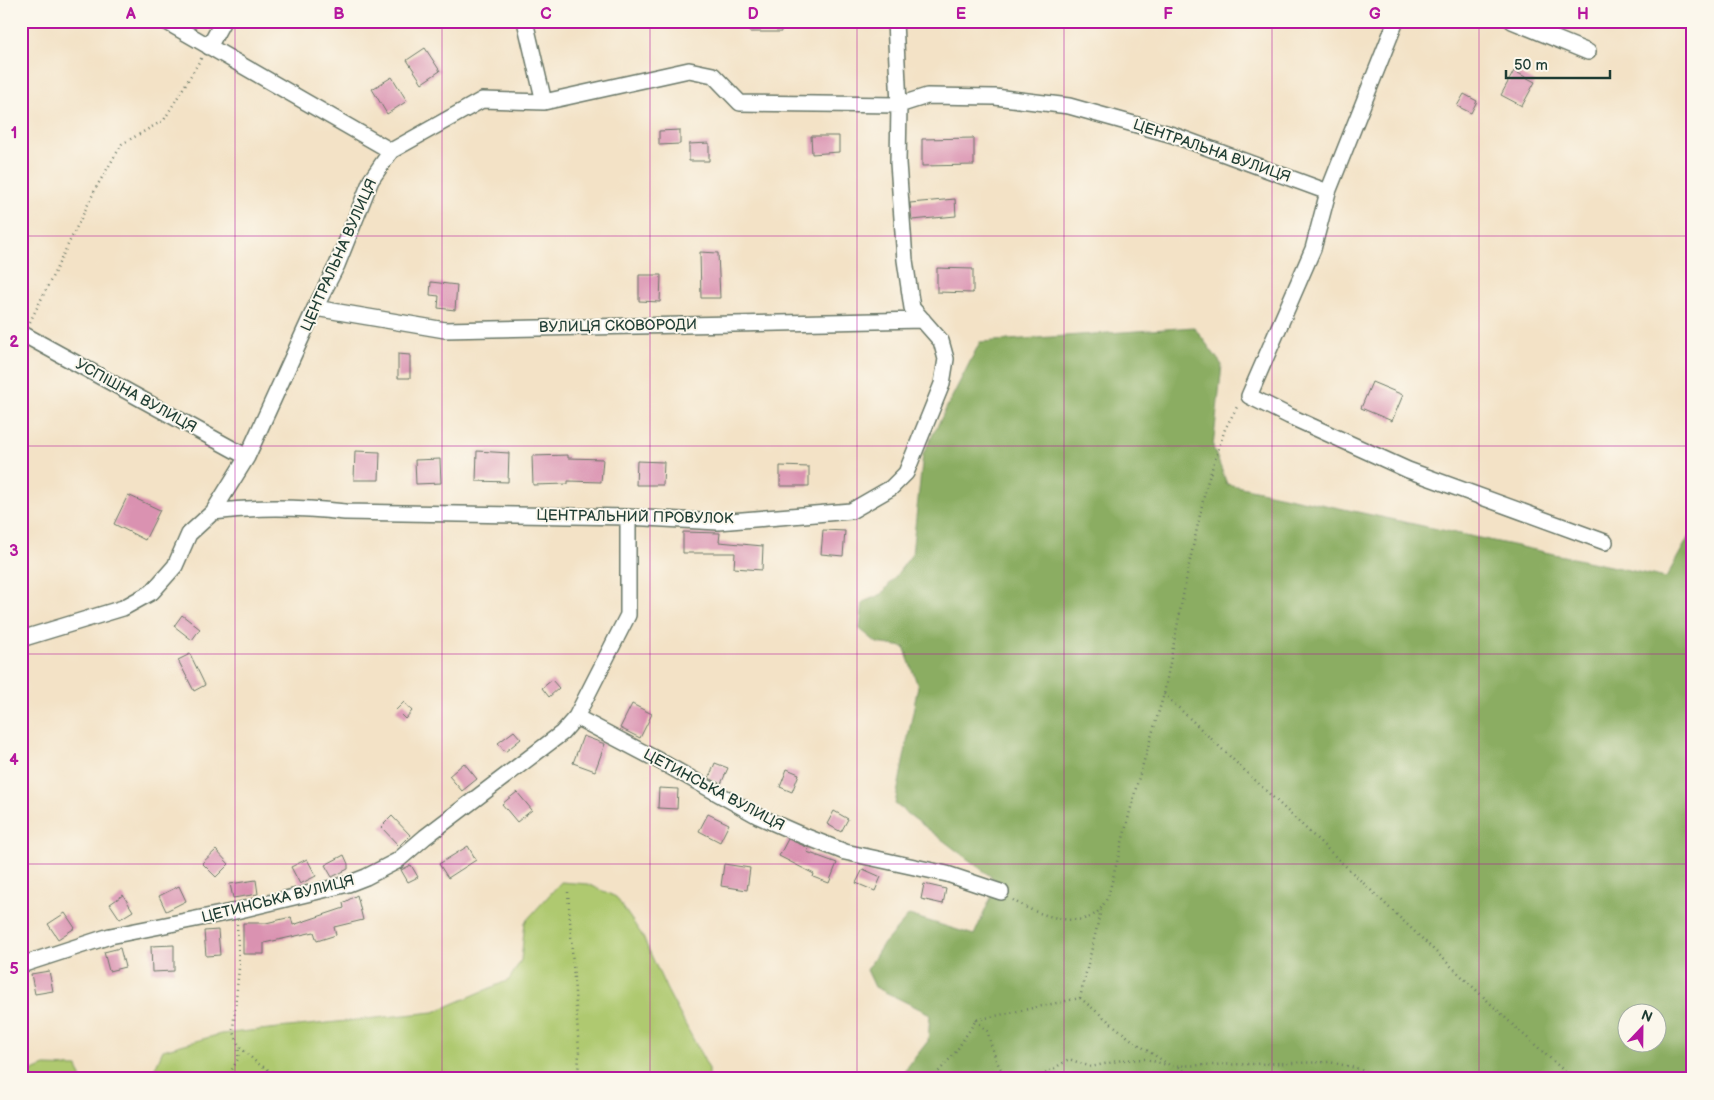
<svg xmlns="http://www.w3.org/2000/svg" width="1714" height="1100" font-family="'Balsamiq Sans',sans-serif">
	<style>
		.green { fill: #afc96f; stroke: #678352 }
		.forest { fill: #8bad62; stroke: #55754b; fill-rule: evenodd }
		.building { fill: #da92b1 }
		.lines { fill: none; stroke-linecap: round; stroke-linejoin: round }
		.minor-casing { stroke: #697767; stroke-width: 18 }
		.path { stroke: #697767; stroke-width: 2.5; stroke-dasharray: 1 4; stroke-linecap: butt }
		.minor { stroke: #fff; stroke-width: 15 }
		.grid { fill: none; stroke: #b5179e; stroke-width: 1; stroke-opacity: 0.55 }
		.labels { text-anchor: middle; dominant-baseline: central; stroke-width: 4; stroke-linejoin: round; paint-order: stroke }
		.street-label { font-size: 15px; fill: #1f3d34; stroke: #fbf7ec }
		.neatline { fill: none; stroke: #b5179e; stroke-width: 2 }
		.grid-label { font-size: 16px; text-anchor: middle; font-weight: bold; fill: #b5179e }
	</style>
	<rect width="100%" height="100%" fill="#fbf7ec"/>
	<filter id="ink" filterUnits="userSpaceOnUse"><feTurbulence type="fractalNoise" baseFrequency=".02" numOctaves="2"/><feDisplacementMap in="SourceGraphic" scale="10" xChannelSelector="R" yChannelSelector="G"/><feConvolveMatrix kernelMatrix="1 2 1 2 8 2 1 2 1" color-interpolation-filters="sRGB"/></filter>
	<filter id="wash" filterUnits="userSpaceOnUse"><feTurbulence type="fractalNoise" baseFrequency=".0096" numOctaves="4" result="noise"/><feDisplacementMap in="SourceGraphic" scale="20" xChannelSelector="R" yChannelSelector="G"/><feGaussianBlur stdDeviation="1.12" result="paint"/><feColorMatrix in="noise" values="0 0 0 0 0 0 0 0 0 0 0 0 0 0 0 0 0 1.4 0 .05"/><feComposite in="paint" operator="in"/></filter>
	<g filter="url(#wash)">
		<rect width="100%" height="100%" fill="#f3e2c6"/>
		<path class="green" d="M 561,882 L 588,884 L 616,897 L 642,935 L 667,990 L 709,1069 L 709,1079 L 150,1079 L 163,1050 L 221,1034 L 434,1012 L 509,980 L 521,960 L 525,922 Z
			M 45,1066 L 77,1067 L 82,1079 L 21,1079 L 21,1076 Z"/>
		<path class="forest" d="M 1194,327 L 1222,365 L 1213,447 L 1227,484 L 1666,578 L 1693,529 L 1693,1079 L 898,1079 L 928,1041 L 930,1014 L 875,987 L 867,970 L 881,947 L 909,915 L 974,935 L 998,882 L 895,804 L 918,686 L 904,647 L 877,643 L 860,629 L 863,602 L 882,594 L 912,554 L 923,454 L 980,342 ZM 1626,1012 L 1656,1012 L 1656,1042 L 1626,1042 Z"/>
		<g id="blocks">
			<path class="building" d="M 749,21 L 780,21 L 781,32 L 749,32 Z
				M 425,48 L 440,71 L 422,83 L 407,60 Z
				M 1514,71 L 1535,82 L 1522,106 L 1501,95 Z
				M 392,77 L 407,101 L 387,114 L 372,89 Z
				M 1464,94 L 1477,101 L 1471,113 L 1457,106 Z
				M 680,130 L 680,144 L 659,145 L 659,131 Z
				M 811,136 L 839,136 L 839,152 L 812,154 Z
				M 974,138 L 974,165 L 922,166 L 922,139 Z
				M 709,143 L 709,161 L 689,161 L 689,144 Z
				M 955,199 L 956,216 L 912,220 L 910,203 Z
				M 700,252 L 718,253 L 720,298 L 701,298 Z
				M 937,268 L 973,269 L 973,293 L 937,292 Z
				M 639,275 L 661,275 L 660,302 L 639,301 Z
				M 431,282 L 457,285 L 455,310 L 438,308 L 439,296 L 430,295 Z
				M 398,354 L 410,355 L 410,378 L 398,378 Z
				M 1372,382 L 1403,395 L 1392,421 L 1361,408 Z
				M 355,451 L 380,452 L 379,480 L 354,480 Z
				M 477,451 L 509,453 L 508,482 L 476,481 Z
				M 568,455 L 568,458 L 603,459 L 601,482 L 568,481 L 568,484 L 533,485 L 532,456 Z
				M 440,459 L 441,483 L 416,484 L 415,460 Z
				M 637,461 L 664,462 L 663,485 L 636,485 Z
				M 780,466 L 809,467 L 809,486 L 780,486 Z
				M 128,495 L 160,510 L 145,540 L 114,524 Z
				M 823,530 L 845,531 L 843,556 L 821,554 Z
				M 683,532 L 720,533 L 719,542 L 763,546 L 762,570 L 734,568 L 735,553 L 683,553 Z
				M 182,615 L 200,629 L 192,640 L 174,626 Z
				M 190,654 L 205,685 L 194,691 L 178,660 Z
				M 552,680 L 559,688 L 549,697 L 542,688 Z
				M 404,702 L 412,711 L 405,719 L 396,710 Z
				M 632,704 L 652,714 L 640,738 L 620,728 Z
				M 514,731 L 521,739 L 505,752 L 498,743 Z
				M 583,736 L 605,744 L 595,771 L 573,763 Z
				M 464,763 L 477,779 L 462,791 L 449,776 Z
				M 715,763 L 728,768 L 721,784 L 709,778 Z
				M 787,769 L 799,774 L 792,792 L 780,787 Z
				M 659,788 L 678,789 L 677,809 L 658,808 Z
				M 517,792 L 532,810 L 517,822 L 502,804 Z
				M 834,811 L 848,819 L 841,832 L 827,824 Z
				M 708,814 L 729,824 L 720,842 L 699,831 Z
				M 392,816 L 410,835 L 399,846 L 381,827 Z
				M 788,839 L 809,848 L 807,852 L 837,863 L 829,883 L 813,877 L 814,874 L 779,856 Z
				M 468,846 L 476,860 L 448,878 L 439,864 Z
				M 216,850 L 229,864 L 216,877 L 202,863 Z
				M 344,855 L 348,864 L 348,869 L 332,877 L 325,865 Z
				M 307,859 L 316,876 L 300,884 L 291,867 Z
				M 724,864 L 750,868 L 747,890 L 721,886 Z
				M 411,865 L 418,877 L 408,882 L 401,870 Z
				M 863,869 L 881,877 L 875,891 L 856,883 Z
				M 256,880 L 258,894 L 233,898 L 230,884 Z
				M 924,884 L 946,889 L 943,904 L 921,899 Z
				M 179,886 L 186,901 L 166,911 L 159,896 Z
				M 123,895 L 133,911 L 120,919 L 110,904 Z
				M 357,895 L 363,920 L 334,927 L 336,935 L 317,941 L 314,932 L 264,943 L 264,954 L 243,954 L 243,923 L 266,923 L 291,917 L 293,925 L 344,908 L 343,903 Z
				M 65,913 L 75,928 L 58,939 L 48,924 Z
				M 218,930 L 220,955 L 206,956 L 204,931 Z
				M 174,945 L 174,971 L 152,972 L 151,946 Z
				M 120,948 L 125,967 L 109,971 L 104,952 Z
				M 49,971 L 53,991 L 35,994 L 31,974 Z"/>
		</g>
	</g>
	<g filter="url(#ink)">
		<use href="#blocks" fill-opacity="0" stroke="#697767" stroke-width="1"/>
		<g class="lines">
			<g class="minor-casing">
				<path id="minor" d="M 165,21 L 391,151
					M 525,21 L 544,102
					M 1396,21 L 1328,192 L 1313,249 L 1249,396 L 1289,416 L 1408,470 L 1605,542
					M 1512,21 L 1588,52
					M 209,47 L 223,21
					M 315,308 L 445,330 L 923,320
					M 21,333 L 247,457
					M 213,512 C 257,506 300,507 345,512 L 628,517 L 718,522 L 851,511 L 891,488 L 906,473 L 942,384 L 946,359 L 941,341 L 912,308 L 905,260 L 898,163 L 899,105 L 895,21
					M 21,639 L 123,608 L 152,592 L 175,566 L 189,534 L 213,512 L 247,457 L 315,308 L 337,265 L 371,180 L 391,151 L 482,100 L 544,102 L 689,70 L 713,75 L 740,103 L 899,105 L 927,96 L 995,97 L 1069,106 L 1173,135 L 1328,192
					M 576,717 L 667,765 L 758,816 L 799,834 L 845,852 L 947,874 L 1001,892
					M 21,965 L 110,936 L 236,911 L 348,884 L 366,877 L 397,861 L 425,837 L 562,733 L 576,717 L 628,615 L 628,517"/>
			</g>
			<path class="path" d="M 30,322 L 97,186 L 122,144 L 164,120 L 202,57
				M 1164,694 L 1512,1024 L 1573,1079
				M 568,892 L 579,1050 L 578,1079
				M 1013,900 C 1030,912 1070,926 1090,917 C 1100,912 1103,905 1108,897 L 1137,784 L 1164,694 L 1189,565 L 1206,487 L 1225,429 L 1238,405
				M 237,924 L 239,968 L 233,1029 L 239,1046 L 257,1063 L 284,1079
				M 1080,998 L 1133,1041 L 1171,1066 L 1330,1062 L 1356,1068 L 1383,1079
				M 976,1020 L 987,1031 L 996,1060 L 1006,1079
				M 1179,1067 L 1195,1079
				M 210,1079 L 230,1073 L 238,1059 L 239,1046
				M 932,1079 L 955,1053 L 976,1020 L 1080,998 L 1101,910
				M 1037,1079 L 1069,1059 L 1091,1067 L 1122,1060 L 1146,1059 L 1167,1065"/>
			<use href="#minor" class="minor"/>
		</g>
	</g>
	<path class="grid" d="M 235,21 L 235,1079M 442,21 L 442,1079M 650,21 L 650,1079M 857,21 L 857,1079M 1064,21 L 1064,1079M 1272,21 L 1272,1079M 1479,21 L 1479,1079M 21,236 L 1693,236M 21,446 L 1693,446M 21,654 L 1693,654M 21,864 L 1693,864"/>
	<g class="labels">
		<g class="street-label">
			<text transform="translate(1212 151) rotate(19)">ЦЕНТРАЛЬНА ВУЛИЦЯ</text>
			<text transform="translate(339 255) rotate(-66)">ЦЕНТРАЛЬНА ВУЛИЦЯ</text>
			<text transform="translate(618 326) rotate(-1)">ВУЛИЦЯ СКОВОРОДИ</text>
			<text transform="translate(136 396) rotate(29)">УСПІШНА ВУЛИЦЯ</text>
			<text transform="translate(635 517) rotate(1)">ЦЕНТРАЛЬНИЙ ПРОВУЛОК</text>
			<text transform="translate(714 790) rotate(28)">ЦЕТИНСЬКА ВУЛИЦЯ</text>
			<text transform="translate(278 899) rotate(-14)">ЦЕТИНСЬКА ВУЛИЦЯ</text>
		</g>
	</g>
	<rect width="1714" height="1100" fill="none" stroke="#fbf7ec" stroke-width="55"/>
	<g transform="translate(1642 1028) rotate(22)"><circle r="24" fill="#fbf7ec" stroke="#a3ada2"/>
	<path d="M0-4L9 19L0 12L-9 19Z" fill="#b5179e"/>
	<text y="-8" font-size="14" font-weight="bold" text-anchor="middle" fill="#1f3d34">N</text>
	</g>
	<path d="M1506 70v8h104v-8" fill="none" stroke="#1f3d34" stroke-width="2.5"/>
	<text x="1514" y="70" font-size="15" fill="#1f3d34" stroke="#fbf7ec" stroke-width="4" paint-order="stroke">50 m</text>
	<rect x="28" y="28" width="1658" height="1044" class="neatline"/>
	<g class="grid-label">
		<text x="131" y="19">A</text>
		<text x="339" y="19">B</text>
		<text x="546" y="19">C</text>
		<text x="753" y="19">D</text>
		<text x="961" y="19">E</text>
		<text x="1168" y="19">F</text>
		<text x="1375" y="19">G</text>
		<text x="1583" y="19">H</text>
		<text x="14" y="138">1</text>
		<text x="14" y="347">2</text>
		<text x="14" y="556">3</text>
		<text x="14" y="765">4</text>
		<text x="14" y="974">5</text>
	</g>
</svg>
